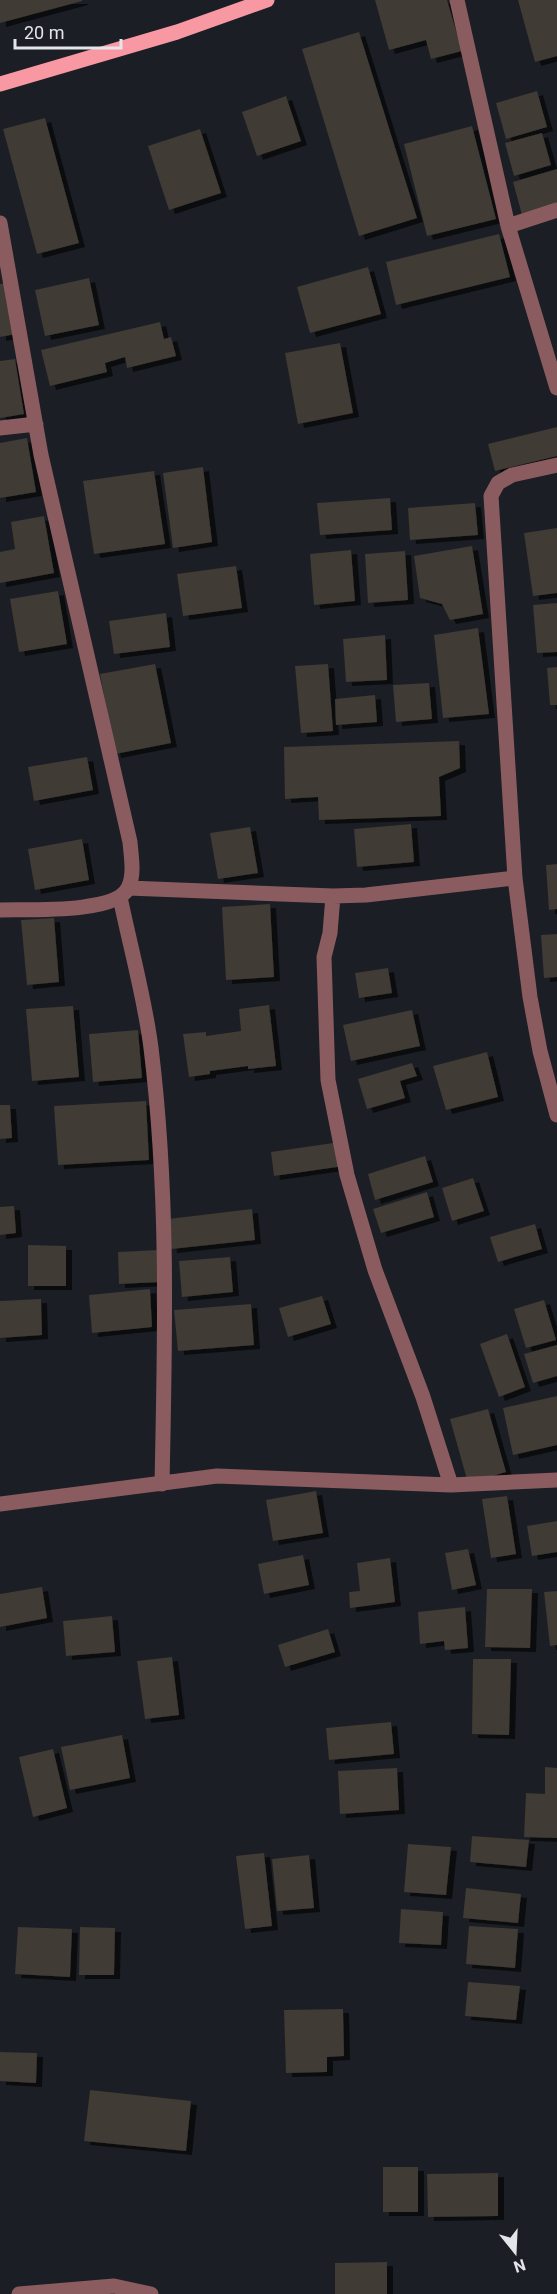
<svg xmlns="http://www.w3.org/2000/svg" width="557" height="2294" font-family="Roboto,sans-serif">
	<style>
		.building { fill: #3f3a34; filter: url(#shadow) }
		.lines { fill: none; stroke-linecap: round; stroke-linejoin: round }
		.minor { stroke: #8a5c60; stroke-width: 15 }
		.major { stroke: #f898a2; stroke-width: 15 }
	</style>
	<defs>
		<filter id="shadow"><feDropShadow dx="6" dy="4" stdDeviation="0" flood-color="#0009"/></filter>
	</defs>
	<rect width="100%" height="100%" fill="#1b1e24"/>
	<path class="building" d="M 0,0 L 82,0 L 82,1 L 0,23 Z
		M 375,0 L 447,0 L 462,51 L 431,59 L 426,40 L 389,50 Z
		M 518,0 L 557,0 L 557,56 L 535,62 Z
		M 359,32 L 417,218 L 359,236 L 302,49 Z
		M 537,91 L 547,127 L 506,139 L 496,103 Z
		M 286,96 L 301,141 L 257,156 L 242,112 Z
		M 45,118 L 79,243 L 37,254 L 3,129 Z
		M 472,126 L 496,219 L 427,236 L 404,144 Z
		M 200,129 L 221,193 L 169,210 L 148,146 Z
		M 542,133 L 551,165 L 514,176 L 505,143 Z
		M 557,169 L 557,206 L 522,215 L 513,182 Z
		M 499,234 L 510,277 L 396,305 L 386,262 Z
		M 368,267 L 381,314 L 310,333 L 297,287 Z
		M 89,278 L 99,325 L 45,336 L 35,290 Z
		M 7,283 L 16,334 L 0,337 L 0,284 Z
		M 160,322 L 164,339 L 171,337 L 176,356 L 127,368 L 125,357 L 105,363 L 107,372 L 50,386 L 41,350 Z
		M 340,343 L 353,413 L 298,424 L 285,353 Z
		M 15,359 L 24,414 L 0,418 L 0,361 Z
		M 557,427 L 557,456 L 495,471 L 488,444 Z
		M 27,438 L 36,492 L 0,498 L 0,443 Z
		M 203,467 L 212,542 L 173,548 L 163,473 Z
		M 154,471 L 165,544 L 94,554 L 83,481 Z
		M 390,498 L 392,530 L 320,535 L 317,503 Z
		M 475,503 L 478,535 L 410,540 L 408,508 Z
		M 44,516 L 54,573 L 0,583 L 0,552 L 15,549 L 11,522 Z
		M 557,528 L 557,593 L 533,596 L 524,533 Z
		M 472,546 L 483,614 L 450,620 L 442,604 L 420,598 L 414,556 Z
		M 351,550 L 355,601 L 314,605 L 310,554 Z
		M 405,551 L 408,600 L 368,603 L 365,554 Z
		M 236,566 L 242,608 L 183,616 L 177,574 Z
		M 58,591 L 67,644 L 19,652 L 10,599 Z
		M 557,603 L 557,652 L 537,653 L 533,605 Z
		M 166,613 L 170,647 L 114,654 L 109,621 Z
		M 478,628 L 489,714 L 443,718 L 434,635 Z
		M 385,635 L 387,680 L 346,682 L 343,639 Z
		M 155,664 L 171,743 L 115,754 L 100,674 Z
		M 328,664 L 333,731 L 301,733 L 295,666 Z
		M 557,667 L 557,705 L 550,705 L 547,668 Z
		M 429,683 L 432,719 L 396,722 L 393,685 Z
		M 375,695 L 377,722 L 336,725 L 335,699 Z
		M 459,741 L 460,768 L 439,777 L 441,816 L 319,820 L 318,797 L 285,799 L 284,747 Z
		M 87,757 L 93,790 L 34,801 L 28,767 Z
		M 411,824 L 414,862 L 357,867 L 354,829 Z
		M 250,827 L 258,873 L 218,879 L 210,833 Z
		M 82,839 L 89,880 L 35,890 L 28,849 Z
		M 557,864 L 557,909 L 549,910 L 546,865 Z
		M 270,904 L 274,977 L 226,980 L 222,907 Z
		M 54,918 L 59,982 L 27,985 L 21,920 Z
		M 557,934 L 557,977 L 544,978 L 541,935 Z
		M 388,968 L 392,993 L 359,998 L 355,973 Z
		M 269,1005 L 276,1066 L 248,1069 L 248,1066 L 210,1071 L 210,1074 L 189,1077 L 183,1034 L 206,1032 L 206,1036 L 241,1031 L 239,1009 Z
		M 73,1006 L 79,1077 L 32,1081 L 26,1009 Z
		M 412,1010 L 420,1046 L 351,1061 L 343,1025 Z
		M 138,1030 L 142,1078 L 93,1082 L 89,1034 Z
		M 487,1052 L 498,1097 L 446,1110 L 433,1066 Z
		M 412,1063 L 417,1076 L 400,1081 L 405,1098 L 367,1109 L 358,1079 Z
		M 146,1101 L 149,1160 L 58,1165 L 54,1106 Z
		M 0,1105 L 10,1105 L 12,1138 L 0,1139 Z
		M 340,1142 L 344,1166 L 274,1176 L 271,1152 Z
		M 425,1156 L 433,1182 L 375,1200 L 368,1174 Z
		M 473,1178 L 484,1211 L 452,1221 L 442,1188 Z
		M 427,1192 L 434,1217 L 381,1233 L 373,1209 Z
		M 14,1206 L 16,1233 L 0,1235 L 0,1207 Z
		M 252,1209 L 255,1240 L 171,1249 L 168,1219 Z
		M 535,1224 L 542,1249 L 498,1262 L 490,1237 Z
		M 28,1245 L 66,1246 L 66,1286 L 28,1286 Z
		M 158,1250 L 160,1282 L 119,1284 L 118,1252 Z
		M 230,1257 L 233,1292 L 182,1297 L 179,1261 Z
		M 150,1289 L 152,1327 L 92,1333 L 89,1295 Z
		M 322,1296 L 331,1324 L 288,1337 L 279,1308 Z
		M 41,1299 L 42,1335 L 0,1338 L 0,1301 Z
		M 544,1300 L 556,1340 L 526,1348 L 514,1309 Z
		M 251,1304 L 254,1345 L 178,1351 L 174,1310 Z
		M 507,1334 L 525,1387 L 499,1397 L 480,1344 Z
		M 557,1345 L 557,1376 L 533,1383 L 524,1354 Z
		M 557,1396 L 557,1445 L 513,1455 L 503,1408 Z
		M 488,1409 L 506,1472 L 468,1483 L 450,1419 Z
		M 316,1491 L 323,1533 L 273,1541 L 266,1500 Z
		M 507,1496 L 516,1554 L 491,1558 L 482,1499 Z
		M 557,1521 L 557,1552 L 532,1556 L 527,1526 Z
		M 468,1549 L 476,1585 L 452,1590 L 445,1553 Z
		M 303,1555 L 309,1585 L 264,1594 L 258,1564 Z
		M 390,1558 L 395,1602 L 350,1608 L 349,1592 L 360,1591 L 357,1563 Z
		M 42,1587 L 47,1618 L 0,1627 L 0,1594 Z
		M 487,1589 L 532,1589 L 530,1648 L 485,1647 Z
		M 557,1591 L 557,1645 L 550,1646 L 544,1592 Z
		M 465,1607 L 468,1648 L 445,1650 L 444,1641 L 420,1644 L 418,1612 Z
		M 112,1616 L 115,1652 L 66,1656 L 63,1621 Z
		M 328,1629 L 335,1652 L 285,1667 L 278,1645 Z
		M 172,1657 L 179,1715 L 145,1719 L 137,1661 Z
		M 473,1659 L 511,1659 L 509,1735 L 472,1734 Z
		M 391,1722 L 394,1754 L 329,1760 L 326,1728 Z
		M 122,1735 L 130,1778 L 70,1790 L 61,1747 Z
		M 53,1749 L 67,1808 L 33,1817 L 19,1757 Z
		M 545,1767 L 557,1768 L 557,1838 L 524,1837 L 526,1793 L 545,1794 Z
		M 397,1768 L 399,1810 L 340,1814 L 338,1771 Z
		M 472,1836 L 529,1840 L 526,1867 L 470,1862 Z
		M 408,1844 L 451,1847 L 446,1895 L 404,1892 Z
		M 264,1853 L 272,1926 L 245,1929 L 236,1856 Z
		M 309,1855 L 314,1908 L 277,1911 L 272,1859 Z
		M 466,1888 L 521,1894 L 518,1923 L 463,1918 Z
		M 401,1909 L 443,1912 L 441,1945 L 399,1943 Z
		M 469,1926 L 518,1929 L 515,1968 L 466,1964 Z
		M 18,1927 L 72,1929 L 70,1977 L 15,1974 Z
		M 80,1927 L 115,1928 L 114,1975 L 79,1975 Z
		M 468,1982 L 520,1986 L 516,2020 L 465,2016 Z
		M 343,2009 L 344,2056 L 327,2057 L 327,2072 L 286,2073 L 284,2010 Z
		M 0,2052 L 37,2053 L 36,2083 L 0,2081 Z
		M 90,2090 L 191,2101 L 186,2151 L 84,2141 Z
		M 383,2167 L 418,2167 L 418,2212 L 383,2212 Z
		M 498,2173 L 498,2216 L 428,2217 L 427,2174 Z
		M 387,2262 L 387,2294 L 335,2294 L 335,2263 Z"/>
	<g class="lines">
		<path class="minor" d="M 457,0 L 508,226 L 557,388
			M 0,223 L 41,455 L 130,842 C 131,856 135,875 128,888 C 116,914 26,909 0,910
			M 508,226 L 557,210
			M 0,428 L 36,424
			M 515,878 L 491,496 L 498,483 L 512,475 L 557,465
			M 128,888 L 333,896
			M 120,897 C 130,946 145,999 151,1048 C 169,1194 165,1338 162,1484
			M 451,1485 L 557,1480
			M 0,1504 L 217,1476 L 451,1485 L 423,1397 L 375,1270 L 347,1175 L 328,1080 L 324,957 L 330,933 L 333,896 L 366,895 L 515,878 L 530,997 L 540,1051 L 557,1115
			M 19,2294 L 114,2286 L 151,2294"/>
		<path class="major" d="M 0,84 L 177,32 L 267,0"/>
	</g>
	<g transform="translate(515 2252) rotate(162)" stroke="#1b1e24" stroke-width="4.5" paint-order="stroke">
	<path d="M0-4.5L10 22L0 15L-10 22Z" fill="#e3e5e9"/>
	<text y="-9" font-size="16" font-weight="bold" text-anchor="middle" fill="#e3e5e9">N</text>
	</g>
	<path d="M15 39v9h106v-9" fill="none" stroke="#e3e5e9" stroke-width="3"/>
	<text x="24" y="39" font-size="18" fill="#e3e5e9" stroke="#1b1e24" stroke-width="4.5" paint-order="stroke">20 m</text>
</svg>
